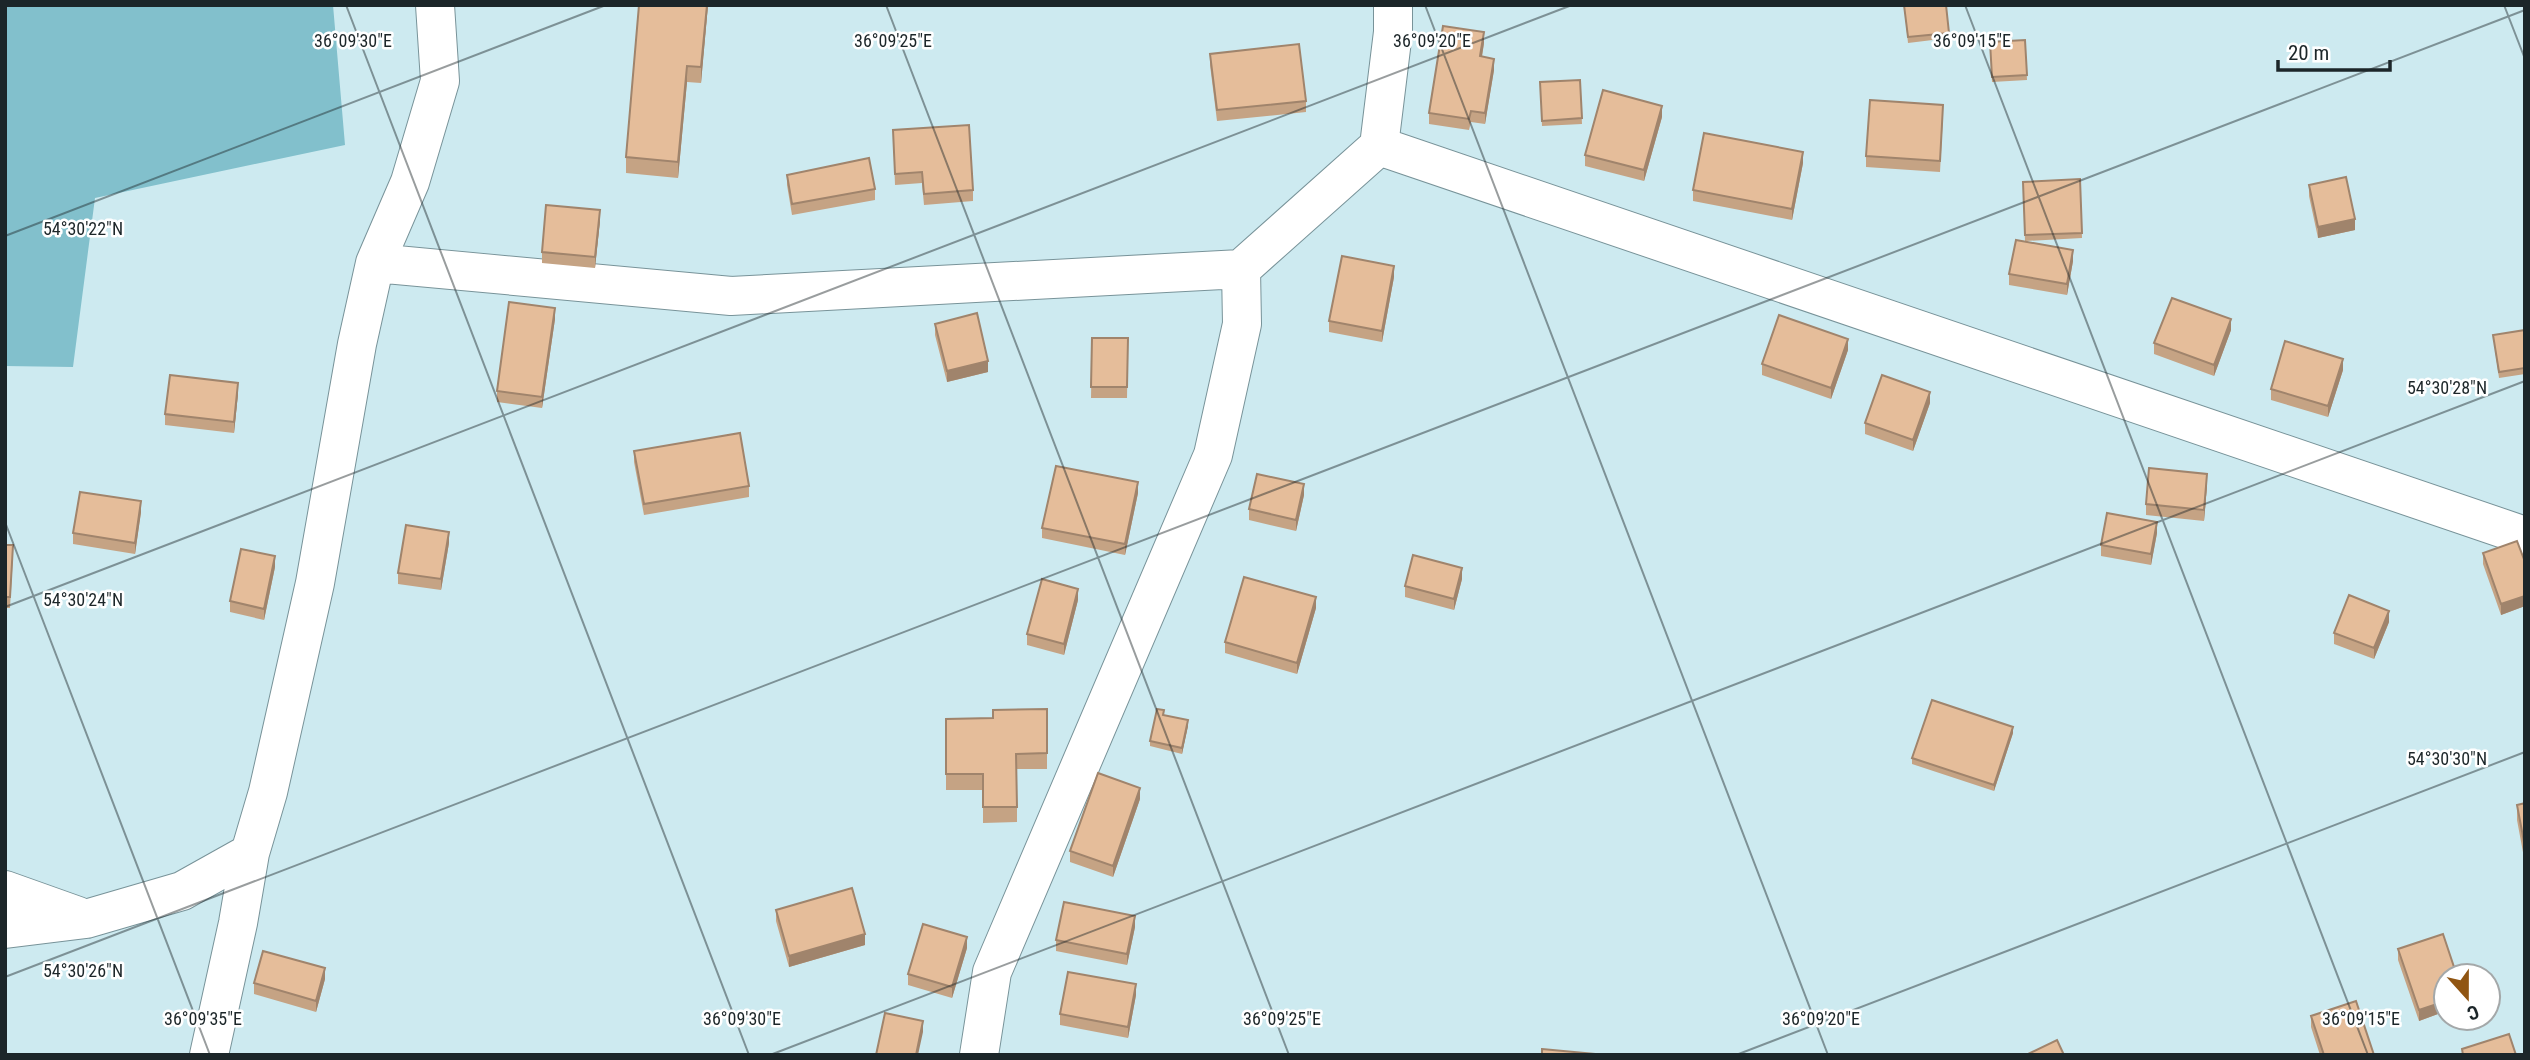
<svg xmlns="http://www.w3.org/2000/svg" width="2530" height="1060" font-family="'Roboto Condensed',sans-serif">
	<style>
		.forest { fill: #82c0cc }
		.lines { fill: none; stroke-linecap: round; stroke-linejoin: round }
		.minor-casing { stroke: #789399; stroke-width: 40 }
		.minor { stroke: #fff; stroke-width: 38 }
		.wall { fill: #c5a384 }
		.shaded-wall { fill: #a0846c }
		.building { fill: #e5bd9a; stroke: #a0846c; stroke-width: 2 }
		.ticks { fill: none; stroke: #1c2629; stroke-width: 2; stroke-opacity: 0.45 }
		.ticks-label { font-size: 18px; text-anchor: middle; fill: #1c2629; stroke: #fff; stroke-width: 5; stroke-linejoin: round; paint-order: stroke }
	</style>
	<rect width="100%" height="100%" fill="#cdeaf0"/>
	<path class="forest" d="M 5,5 L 333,5 L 345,145 L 95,198 L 73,367 L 5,366 Z"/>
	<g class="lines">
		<g class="minor-casing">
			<path id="minor" d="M 1379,146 L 2525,536
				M 375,263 L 731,296 L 1241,269 L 1379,146 L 1393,32 L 1393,5
				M 5,890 L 78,916
				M 5,929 L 86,919 L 182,891 L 250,853 L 268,792 L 315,583 L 357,344 L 375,263 L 410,182 L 440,81 L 435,5
				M 209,1055 L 238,923 L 250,853
				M 979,1055 L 992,972 L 1213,455 L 1242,324 L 1241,269"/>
		</g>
		<use href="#minor" class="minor"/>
	</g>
	<path class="wall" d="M 639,5 L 708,5 L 701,83 L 687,82 L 678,178 L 626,173 L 626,157 Z
		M 1904,5 L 1949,33 L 1949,38 L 1908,43 Z
		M 2025,40 L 2027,80 L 1992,82 L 1990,42 Z
		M 1484,43 L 1482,57 L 1494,70 L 1485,124 L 1471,122 L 1469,130 L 1429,124 L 1429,113 Z
		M 1210,54 L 1306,101 L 1306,112 L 1217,121 L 1210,65 Z
		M 1580,80 L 1582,124 L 1542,126 L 1540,82 Z
		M 1943,116 L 1940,172 L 1866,167 L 1866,156 Z
		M 1662,117 L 1644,181 L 1585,166 L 1585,155 Z
		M 893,130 L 973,190 L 973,201 L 924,205 L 922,183 L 895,185 Z
		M 1803,163 L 1792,220 L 1693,201 L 1693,190 Z
		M 787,175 L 875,189 L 875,200 L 792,215 L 787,185 Z
		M 2080,179 L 2082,238 L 2025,241 L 2023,182 Z
		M 2309,185 L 2355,230 L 2318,238 L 2309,196 Z
		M 600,221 L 595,268 L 542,263 L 542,252 Z
		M 2073,261 L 2067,295 L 2009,285 L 2009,274 Z
		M 1394,277 L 1382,342 L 1329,332 L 1329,321 Z
		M 555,319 L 542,408 L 497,402 L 497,391 Z
		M 935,324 L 988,372 L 947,382 L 935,335 Z
		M 2231,330 L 2214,376 L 2154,354 L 2154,343 Z
		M 2525,330 L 2525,374 L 2499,378 L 2493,335 Z
		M 1092,338 L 1128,338 L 1127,398 L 1091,398 Z
		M 1848,350 L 1831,399 L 1762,375 L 1762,364 Z
		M 2343,370 L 2328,417 L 2271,400 L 2271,389 Z
		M 238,394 L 234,433 L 165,425 L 165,414 Z
		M 1930,403 L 1913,451 L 1865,434 L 1865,423 Z
		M 634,451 L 749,486 L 749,497 L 644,515 L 634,462 Z
		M 2207,485 L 2204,521 L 2146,515 L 2146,504 Z
		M 1138,493 L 1125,555 L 1042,538 L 1042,528 Z
		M 1304,495 L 1296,531 L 1249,520 L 1249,509 Z
		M 141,512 L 135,554 L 73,544 L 73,533 Z
		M 2157,533 L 2151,565 L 2101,556 L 2101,545 Z
		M 449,543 L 441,590 L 398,584 L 398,573 Z
		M 5,545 L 13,556 L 10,608 L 5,608 Z
		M 2483,553 L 2525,562 L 2525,606 L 2501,615 L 2483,564 Z
		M 275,567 L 264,620 L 230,612 L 230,601 Z
		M 1462,579 L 1454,610 L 1405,597 L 1405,586 Z
		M 1078,600 L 1064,655 L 1027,645 L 1027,634 Z
		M 1316,608 L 1297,674 L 1225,653 L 1225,642 Z
		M 2389,622 L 2374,659 L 2334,644 L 2334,633 Z
		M 1047,709 L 1047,769 L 1017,769 L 1017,822 L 983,823 L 983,790 L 946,790 L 946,719 L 993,718 Z
		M 1164,715 L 1188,726 L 1182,754 L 1150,746 L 1150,741 Z
		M 2013,733 L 1994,791 L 1912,764 L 1912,758 Z
		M 1140,799 L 1113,877 L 1070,862 L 1070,851 Z
		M 2525,803 L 2525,863 L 2517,820 L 2517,805 Z
		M 776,910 L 865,945 L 789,967 L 776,921 Z
		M 1135,927 L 1127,965 L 1056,951 L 1056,940 Z
		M 967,948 L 952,998 L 908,985 L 908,974 Z
		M 2398,949 L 2446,976 L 2446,1011 L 2419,1021 L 2398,960 Z
		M 325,979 L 316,1012 L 254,994 L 254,983 Z
		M 1136,995 L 1128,1038 L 1060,1025 L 1060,1014 Z
		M 2311,1016 L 2374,1055 L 2320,1055 L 2311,1027 Z"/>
	<path class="shaded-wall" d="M 707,5 L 708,5 L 701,83 L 701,67 Z
		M 1484,32 L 1484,43 L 1480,67 L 1480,56 Z
		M 1494,59 L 1494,70 L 1485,124 L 1485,113 Z
		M 687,66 L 687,82 L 678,178 L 678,162 Z
		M 1662,106 L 1662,117 L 1644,181 L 1644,170 Z
		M 1803,152 L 1803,163 L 1792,220 L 1792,209 Z
		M 600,210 L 600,221 L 595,268 L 595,257 Z
		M 2355,219 L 2355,230 L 2318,238 L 2318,227 Z
		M 2073,250 L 2073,261 L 2067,295 L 2067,284 Z
		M 1394,266 L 1394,277 L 1382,342 L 1382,331 Z
		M 555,308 L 555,319 L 542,408 L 542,397 Z
		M 2231,319 L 2231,330 L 2214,376 L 2214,365 Z
		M 1848,339 L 1848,350 L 1831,399 L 1831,388 Z
		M 2343,359 L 2343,370 L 2328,417 L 2328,406 Z
		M 988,361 L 988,372 L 947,382 L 947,371 Z
		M 238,383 L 238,394 L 234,433 L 234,422 Z
		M 1930,392 L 1930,403 L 1913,451 L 1913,440 Z
		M 2207,474 L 2207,485 L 2204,521 L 2204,510 Z
		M 1138,482 L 1138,493 L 1125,555 L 1125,544 Z
		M 1304,484 L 1304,495 L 1296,531 L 1296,520 Z
		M 141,501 L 141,512 L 135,554 L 135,543 Z
		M 2157,522 L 2157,533 L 2151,565 L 2151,554 Z
		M 449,532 L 449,543 L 441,590 L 441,579 Z
		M 275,556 L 275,567 L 264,620 L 264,609 Z
		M 1462,568 L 1462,579 L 1454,610 L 1454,599 Z
		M 1078,589 L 1078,600 L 1064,655 L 1064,644 Z
		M 2525,596 L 2525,606 L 2501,615 L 2501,604 Z
		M 1316,597 L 1316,608 L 1297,674 L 1297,663 Z
		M 2389,611 L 2389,622 L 2374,659 L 2374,648 Z
		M 1188,720 L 1188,726 L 1182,754 L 1182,748 Z
		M 2013,727 L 2013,733 L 1994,791 L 1994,785 Z
		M 1140,788 L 1140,799 L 1113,877 L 1113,866 Z
		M 1135,916 L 1135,927 L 1127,965 L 1127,954 Z
		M 865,934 L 865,945 L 789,967 L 789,956 Z
		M 967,937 L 967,948 L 952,998 L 952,987 Z
		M 325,968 L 325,979 L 316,1012 L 316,1001 Z
		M 1136,984 L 1136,995 L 1128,1038 L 1128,1027 Z
		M 2446,1001 L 2446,1011 L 2419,1021 L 2419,1010 Z
		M 923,1021 L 923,1032 L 918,1055 L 916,1055 Z"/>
	<path class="building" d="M 639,5 L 707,5 L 701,67 L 687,66 L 678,162 L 626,157 Z
		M 1904,5 L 1946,5 L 1949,33 L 1908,37 Z
		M 1443,26 L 1484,32 L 1480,56 L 1494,59 L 1485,113 L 1471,111 L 1469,119 L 1429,113 Z
		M 2025,40 L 2027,75 L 1992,77 L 1990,42 Z
		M 1299,44 L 1306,101 L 1217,110 L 1210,54 Z
		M 1580,80 L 1582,118 L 1542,121 L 1540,82 Z
		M 1603,90 L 1662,106 L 1644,170 L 1585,155 Z
		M 1870,100 L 1943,105 L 1940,161 L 1866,156 Z
		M 969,125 L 973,190 L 924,194 L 922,172 L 895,174 L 893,130 Z
		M 1704,133 L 1803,152 L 1792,209 L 1693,190 Z
		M 869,158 L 875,189 L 792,204 L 787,175 Z
		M 2346,177 L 2355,219 L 2318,227 L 2309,185 Z
		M 2080,179 L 2082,233 L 2025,235 L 2023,182 Z
		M 546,205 L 600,210 L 595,257 L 542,252 Z
		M 2016,240 L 2073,250 L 2067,284 L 2009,274 Z
		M 1342,256 L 1394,266 L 1382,331 L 1329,321 Z
		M 2172,298 L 2231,319 L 2214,365 L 2154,343 Z
		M 509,302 L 555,308 L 542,397 L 497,391 Z
		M 977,313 L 988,361 L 947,371 L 935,324 Z
		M 1779,315 L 1848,339 L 1831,388 L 1762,364 Z
		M 2525,330 L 2525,368 L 2499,372 L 2493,335 Z
		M 1092,338 L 1128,338 L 1127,387 L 1091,387 Z
		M 2285,341 L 2343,359 L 2328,406 L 2271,389 Z
		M 170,375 L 238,383 L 234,422 L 165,414 Z
		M 1882,375 L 1930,392 L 1913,440 L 1865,423 Z
		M 740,433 L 749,486 L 644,504 L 634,451 Z
		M 1056,466 L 1138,482 L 1125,544 L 1042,528 Z
		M 2149,468 L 2207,474 L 2204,510 L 2146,504 Z
		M 1257,474 L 1304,484 L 1296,520 L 1249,509 Z
		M 80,492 L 141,501 L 135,543 L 73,533 Z
		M 2107,513 L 2157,522 L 2151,554 L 2101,545 Z
		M 406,525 L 449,532 L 441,579 L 398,573 Z
		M 2517,541 L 2525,562 L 2525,596 L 2501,604 L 2483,553 Z
		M 5,545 L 13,545 L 10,597 L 5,597 Z
		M 241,549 L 275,556 L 264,609 L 230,601 Z
		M 1413,555 L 1462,568 L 1454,599 L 1405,586 Z
		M 1244,577 L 1316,597 L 1297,663 L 1225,642 Z
		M 1042,579 L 1078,589 L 1064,644 L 1027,634 Z
		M 2349,595 L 2389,611 L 2374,648 L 2334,633 Z
		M 1932,700 L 2013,727 L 1994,785 L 1912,758 Z
		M 1047,709 L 1047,753 L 1016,754 L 1017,807 L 983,807 L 983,774 L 946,774 L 946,719 L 993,718 L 993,710 Z
		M 1157,709 L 1164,710 L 1163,715 L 1188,720 L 1182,748 L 1150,741 Z
		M 1098,773 L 1140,788 L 1113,866 L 1070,851 Z
		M 2525,803 L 2525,847 L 2517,805 Z
		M 852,888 L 865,934 L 789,956 L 776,910 Z
		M 1064,902 L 1135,916 L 1127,954 L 1056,940 Z
		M 923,924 L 967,937 L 952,987 L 908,974 Z
		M 2443,934 L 2457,976 L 2446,976 L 2446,1001 L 2419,1010 L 2398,949 Z
		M 263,951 L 325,968 L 316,1001 L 254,983 Z
		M 1068,972 L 1136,984 L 1128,1027 L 1060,1014 Z
		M 2356,1001 L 2374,1055 L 2324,1055 L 2311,1016 Z
		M 885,1013 L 923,1021 L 916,1055 L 876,1055 Z
		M 2509,1034 L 2516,1055 L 2463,1055 L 2462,1049 Z
		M 2057,1040 L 2064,1055 L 2026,1055 Z
		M 1542,1049 L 1606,1055 L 1542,1055 Z"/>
	<path class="ticks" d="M 346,5 L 749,1055M 886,5 L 1289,1055M 1425,5 L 1828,1055M 1965,5 L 2368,1055M 2504,5 L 2525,59M 5,236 L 606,5M 5,522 L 210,1055M 5,607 L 1572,5M 5,977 L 2525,10M 770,1055 L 2525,381M 1736,1055 L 2525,752"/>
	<g class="ticks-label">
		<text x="353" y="47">36°09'30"E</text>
		<text x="893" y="47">36°09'25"E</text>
		<text x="1432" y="47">36°09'20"E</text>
		<text x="1972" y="47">36°09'15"E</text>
		<text x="83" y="235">54°30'22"N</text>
		<text x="2447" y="394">54°30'28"N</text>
		<text x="83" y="606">54°30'24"N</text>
		<text x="2447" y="765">54°30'30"N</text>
		<text x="83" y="977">54°30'26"N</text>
		<text x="203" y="1025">36°09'35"E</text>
		<text x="742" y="1025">36°09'30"E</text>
		<text x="1282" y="1025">36°09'25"E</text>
		<text x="1821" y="1025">36°09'20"E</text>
		<text x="2361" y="1025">36°09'15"E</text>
	</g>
	<rect width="2530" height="1060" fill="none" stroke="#1c2629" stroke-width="14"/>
	<g transform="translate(2467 997) rotate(159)"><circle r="33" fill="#ffffff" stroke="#a4a8a9" stroke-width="2"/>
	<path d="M0-5L12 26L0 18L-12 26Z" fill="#905512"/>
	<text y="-10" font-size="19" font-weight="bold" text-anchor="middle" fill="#1c2629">С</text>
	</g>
	<path d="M2278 60v10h112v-10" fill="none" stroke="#1c2629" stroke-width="3.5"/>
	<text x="2288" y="60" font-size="21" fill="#1c2629" stroke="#ffffff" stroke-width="5" paint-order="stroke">20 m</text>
</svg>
